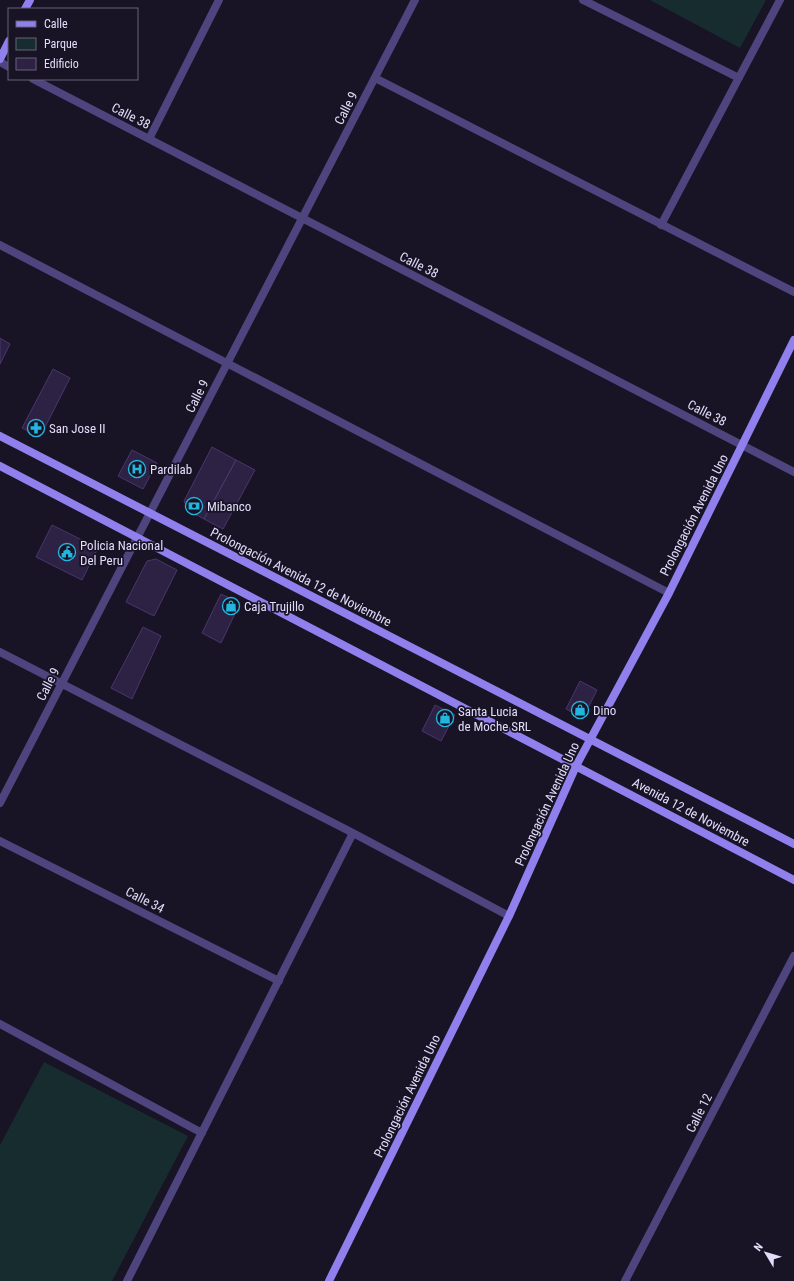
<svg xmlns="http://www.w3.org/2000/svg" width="794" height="1281" font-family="'Roboto Condensed',sans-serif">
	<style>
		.green { fill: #172c2e }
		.building { fill: #2d2144; stroke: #48376c }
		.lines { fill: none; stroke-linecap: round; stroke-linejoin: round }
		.street { stroke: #4e447e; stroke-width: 8 }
		.secondary { stroke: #9080ed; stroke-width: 8 }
		.labels { text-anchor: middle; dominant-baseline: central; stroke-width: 3.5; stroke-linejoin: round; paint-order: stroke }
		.street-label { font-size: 13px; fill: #e3dcfa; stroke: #181325 }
		.poi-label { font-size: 13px; fill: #e3dcfa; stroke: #181325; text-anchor: start }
	</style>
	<rect width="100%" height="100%" fill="#181325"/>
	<path class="green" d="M 650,0 L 766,0 L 740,48 Z
		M 44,1062 L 188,1136 L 112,1281 L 0,1281 L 0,1145 Z"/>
	<path class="building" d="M 0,338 L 10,344 L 0,364 Z
		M 53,369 L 70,378 L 40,437 L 22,428 Z
		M 212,447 L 236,460 L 204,519 L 188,510 L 184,501 Z
		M 132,450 L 157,463 L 143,489 L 118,476 Z
		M 236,460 L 255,470 L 223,529 L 204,519 Z
		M 52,525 L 98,548 L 82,580 L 36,557 Z
		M 156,559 L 177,570 L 154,616 L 126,602 L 147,561 Z
		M 221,594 L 240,603 L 221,643 L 202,633 Z
		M 143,627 L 161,636 L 132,699 L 111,688 Z
		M 580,681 L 597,690 L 586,712 L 576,714 L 566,709 Z
		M 435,705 L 455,715 L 441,741 L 422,731 Z"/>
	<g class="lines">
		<path class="street" d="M 583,0 L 739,78
			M 0,62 L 9,67
			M 375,78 L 794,292
			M 33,79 L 794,472
			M 149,139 L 219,0
			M 661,225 L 780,0
			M 0,245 L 669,593
			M 0,652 L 353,833 L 509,916
			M 0,803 L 415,0
			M 0,841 L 279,981
			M 0,1024 L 202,1133
			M 127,1281 L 353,833
			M 625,1281 L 794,956"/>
		<path class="secondary" d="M 25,9 L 30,0
			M 0,59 L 9,41
			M 0,436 L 794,844
			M 0,466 L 794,880
			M 329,1281 L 509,916 L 576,766 L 669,593 L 794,340"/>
	</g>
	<defs>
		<g id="pharmacy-ring" transform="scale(0.9)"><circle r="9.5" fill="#181325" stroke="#22b5e0" stroke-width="1.5"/><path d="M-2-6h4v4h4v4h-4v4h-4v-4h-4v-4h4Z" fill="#22b5e0"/></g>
		<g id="hospital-ring" transform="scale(0.9)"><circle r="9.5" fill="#181325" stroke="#22b5e0" stroke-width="1.5"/><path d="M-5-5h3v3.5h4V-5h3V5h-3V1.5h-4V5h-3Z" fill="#22b5e0"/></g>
		<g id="bank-ring" transform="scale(0.9)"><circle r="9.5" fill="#181325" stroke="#22b5e0" stroke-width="1.5"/><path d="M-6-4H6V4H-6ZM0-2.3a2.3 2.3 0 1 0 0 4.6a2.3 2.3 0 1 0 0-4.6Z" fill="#22b5e0"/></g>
		<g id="civic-ring" transform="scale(0.9)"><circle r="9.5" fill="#181325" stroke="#22b5e0" stroke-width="1.5"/><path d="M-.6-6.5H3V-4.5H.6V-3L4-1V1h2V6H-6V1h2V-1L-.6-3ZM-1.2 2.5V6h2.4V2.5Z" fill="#22b5e0"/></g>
		<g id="shop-ring" transform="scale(0.9)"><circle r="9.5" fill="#181325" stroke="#22b5e0" stroke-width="1.5"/><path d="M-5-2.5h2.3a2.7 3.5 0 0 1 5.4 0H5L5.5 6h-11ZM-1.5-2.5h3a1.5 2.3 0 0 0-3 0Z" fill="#22b5e0"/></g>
	</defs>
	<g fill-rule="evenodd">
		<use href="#pharmacy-ring" x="36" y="428"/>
		<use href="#hospital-ring" x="137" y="469"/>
		<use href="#bank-ring" x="194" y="506"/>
		<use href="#civic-ring" x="67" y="552"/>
		<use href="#shop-ring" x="231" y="606"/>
		<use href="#shop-ring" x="580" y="710"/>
		<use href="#shop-ring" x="445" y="718"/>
	</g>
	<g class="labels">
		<g class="street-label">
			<text transform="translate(346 108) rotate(-63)">Calle 9</text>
			<text transform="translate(131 116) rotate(27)">Calle 38</text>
			<text transform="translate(419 265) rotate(27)">Calle 38</text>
			<text transform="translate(197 396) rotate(-63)">Calle 9</text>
			<text transform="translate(707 413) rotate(27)">Calle 38</text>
			<text transform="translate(694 515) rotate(-63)">Prolongación Avenida Uno</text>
			<text transform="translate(301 577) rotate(27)">Prolongación Avenida 12 de Noviembre</text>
			<text transform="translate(48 684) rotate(-63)">Calle 9</text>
			<text transform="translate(547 804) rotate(-65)">Prolongación Avenida Uno</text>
			<text transform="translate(691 812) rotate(28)">Avenida 12 de Noviembre</text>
			<text transform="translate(145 900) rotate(27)">Calle 34</text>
			<text transform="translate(407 1096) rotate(-64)">Prolongación Avenida Uno</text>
			<text transform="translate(699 1113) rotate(-63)">Calle 12</text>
		</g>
		<g class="poi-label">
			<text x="49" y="428">San Jose II</text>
			<text x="150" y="469">Pardilab</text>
			<text x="207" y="506">Mibanco</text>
			<text x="80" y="545">Policia Nacional<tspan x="80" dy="15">Del Peru</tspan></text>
			<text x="244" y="606">Caja Trujillo</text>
			<text x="593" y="710">Dino</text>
			<text x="458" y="711">Santa Lucia<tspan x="458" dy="15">de Moche SRL</tspan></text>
		</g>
	</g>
	<rect x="8" y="8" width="130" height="72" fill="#181325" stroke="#69637a"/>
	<rect x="16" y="21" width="20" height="6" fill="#9080ed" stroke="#69637a"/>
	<text x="44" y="28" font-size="12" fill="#e3dcfa">Calle</text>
	<rect x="16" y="38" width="20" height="12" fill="#172c2e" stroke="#69637a"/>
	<text x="44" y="48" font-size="12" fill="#e3dcfa">Parque</text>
	<rect x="16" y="58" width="20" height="12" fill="#2d2144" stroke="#69637a"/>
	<text x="44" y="68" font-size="12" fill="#e3dcfa">Edificio</text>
	<g transform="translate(766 1253) rotate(308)" stroke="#181325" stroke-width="3" paint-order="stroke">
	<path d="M0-3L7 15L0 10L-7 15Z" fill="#e3dcfa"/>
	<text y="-6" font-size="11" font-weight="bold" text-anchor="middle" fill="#e3dcfa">N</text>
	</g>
</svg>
